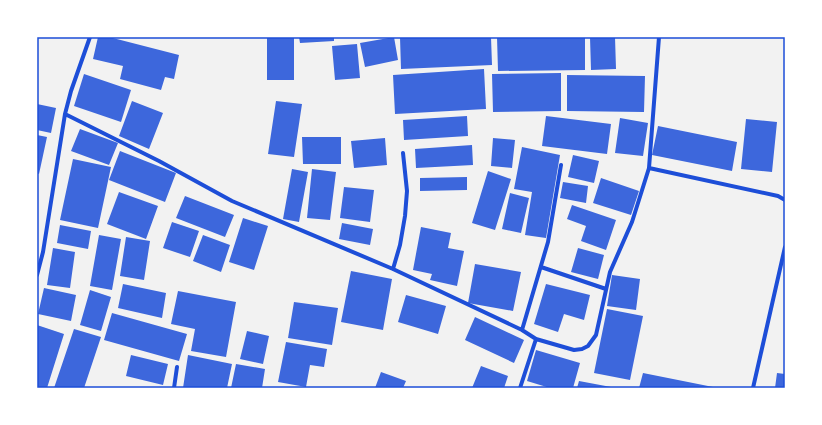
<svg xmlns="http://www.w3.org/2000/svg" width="822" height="425" font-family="Roboto,sans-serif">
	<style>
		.building { fill: #3d67dc }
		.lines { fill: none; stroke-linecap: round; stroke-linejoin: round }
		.minor { stroke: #1d4ed8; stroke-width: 4 }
		.neatline { fill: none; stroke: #1d4ed8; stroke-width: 1.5 }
	</style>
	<rect width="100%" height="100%" fill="#f2f2f2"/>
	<path class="building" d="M 98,37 L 109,37 L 179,55 L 174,79 L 165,77 L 161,90 L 120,79 L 123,66 L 93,59 Z
		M 267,37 L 294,37 L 294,80 L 267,80 Z
		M 299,37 L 334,37 L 334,41 L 300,43 Z
		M 394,37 L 398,60 L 365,67 L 360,43 Z
		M 400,37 L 491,37 L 492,65 L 401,69 Z
		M 497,37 L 585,37 L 585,70 L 498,71 Z
		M 590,37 L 615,37 L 616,69 L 591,70 Z
		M 357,44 L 360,78 L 335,80 L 332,46 Z
		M 484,69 L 486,109 L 395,114 L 393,75 Z
		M 561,73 L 561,111 L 493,112 L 492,74 Z
		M 84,74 L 131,90 L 121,122 L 74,106 Z
		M 567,75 L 645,76 L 644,112 L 567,111 Z
		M 132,101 L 163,113 L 149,149 L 119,136 Z
		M 276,101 L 302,104 L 294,157 L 268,154 Z
		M 37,104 L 56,108 L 51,133 L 37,130 Z
		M 467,116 L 468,136 L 404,140 L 403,120 Z
		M 546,116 L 611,124 L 607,154 L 542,146 Z
		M 620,118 L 648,123 L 643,156 L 615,153 Z
		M 746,119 L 777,122 L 772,172 L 741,169 Z
		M 658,126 L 737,142 L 732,171 L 652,155 Z
		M 80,129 L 118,143 L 109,165 L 71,151 Z
		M 37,135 L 47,137 L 39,174 L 37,173 Z
		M 302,137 L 341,137 L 341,164 L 303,164 Z
		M 385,138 L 387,165 L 354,168 L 351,141 Z
		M 493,138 L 515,140 L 512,168 L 491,166 Z
		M 472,145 L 473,165 L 416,168 L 415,149 Z
		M 522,147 L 560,155 L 546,238 L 525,235 L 532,192 L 514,189 Z
		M 120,151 L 176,173 L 165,202 L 109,180 Z
		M 573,155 L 599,161 L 594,183 L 568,177 Z
		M 73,159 L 111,167 L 98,228 L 60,220 Z
		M 292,169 L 308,172 L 299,222 L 283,219 Z
		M 312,169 L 336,172 L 330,220 L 307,218 Z
		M 488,171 L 511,179 L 495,230 L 472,223 Z
		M 467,177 L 467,190 L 420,191 L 420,178 Z
		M 601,178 L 639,191 L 631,215 L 593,203 Z
		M 563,182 L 588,186 L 586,203 L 560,198 Z
		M 344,187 L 374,190 L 370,222 L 340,218 Z
		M 119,192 L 158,206 L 146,239 L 107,224 Z
		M 510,193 L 529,198 L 521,233 L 502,229 Z
		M 185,196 L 234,215 L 225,237 L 176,218 Z
		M 572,205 L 616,220 L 606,250 L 581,241 L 586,226 L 567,219 Z
		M 243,218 L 268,226 L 254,270 L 229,262 Z
		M 172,222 L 199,231 L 190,257 L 163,248 Z
		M 342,223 L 373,229 L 370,245 L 339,239 Z
		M 60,225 L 91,231 L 88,249 L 57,243 Z
		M 421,227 L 451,233 L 448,248 L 464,251 L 457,286 L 430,280 L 432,274 L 413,270 Z
		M 99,235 L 121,239 L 112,290 L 90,286 Z
		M 203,235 L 230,245 L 221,272 L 193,261 Z
		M 126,237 L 150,241 L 144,280 L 120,276 Z
		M 53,248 L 75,252 L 70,288 L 47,285 Z
		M 578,248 L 604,255 L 598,279 L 571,272 Z
		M 475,264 L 521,272 L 513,311 L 468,303 Z
		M 351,271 L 392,279 L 383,330 L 341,322 Z
		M 612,275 L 640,279 L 636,310 L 607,306 Z
		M 123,284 L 166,293 L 162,318 L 118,308 Z
		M 546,284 L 590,295 L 584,320 L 564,314 L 558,332 L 534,324 Z
		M 44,288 L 76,295 L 71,321 L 38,314 Z
		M 90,290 L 111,297 L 101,331 L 80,325 Z
		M 178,291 L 236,302 L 226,357 L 191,351 L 195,329 L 171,324 Z
		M 406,295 L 446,306 L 438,334 L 398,322 Z
		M 294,302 L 338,308 L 332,345 L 288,338 Z
		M 607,309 L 643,316 L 630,380 L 594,373 Z
		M 112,313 L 187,334 L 179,361 L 104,340 Z
		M 475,317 L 524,340 L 514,363 L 465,340 Z
		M 37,325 L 64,334 L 47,388 L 37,388 Z
		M 74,329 L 101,337 L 84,388 L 54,388 Z
		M 247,331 L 269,336 L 263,364 L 240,359 Z
		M 286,342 L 327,349 L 324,367 L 310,365 L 306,387 L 278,382 Z
		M 536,350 L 580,363 L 573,388 L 550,388 L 527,381 Z
		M 131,355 L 168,364 L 163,385 L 126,376 Z
		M 188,355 L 232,364 L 227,388 L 183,388 Z
		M 236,364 L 265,369 L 262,388 L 231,388 Z
		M 481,366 L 508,376 L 504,388 L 472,388 Z
		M 381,372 L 406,381 L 403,388 L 375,388 Z
		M 643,373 L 713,387 L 713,388 L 639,388 Z
		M 777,373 L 785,374 L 785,388 L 775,388 Z
		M 579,381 L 611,387 L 611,388 L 577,388 Z"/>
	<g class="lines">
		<path class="minor" d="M 65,114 L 159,161 L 232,201 L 393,269 L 522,330 L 536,339 L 520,388
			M 649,168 L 778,196 L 785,200
			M 541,267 L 606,289
			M 393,269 L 400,245 L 405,216 L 407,191 L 403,153
			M 37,275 L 43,252 L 65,114 L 71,91 L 90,37
			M 522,330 L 548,242 L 561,165
			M 536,339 L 574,350 L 582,349 L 588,346 L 596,335 L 610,272 L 632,222 L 649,168 L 659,37
			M 174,388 L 177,367
			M 753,388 L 785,247"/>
	</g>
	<rect width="822" height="425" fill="none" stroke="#ffffff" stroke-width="76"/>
	<rect x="38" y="38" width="746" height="349" class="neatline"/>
</svg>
